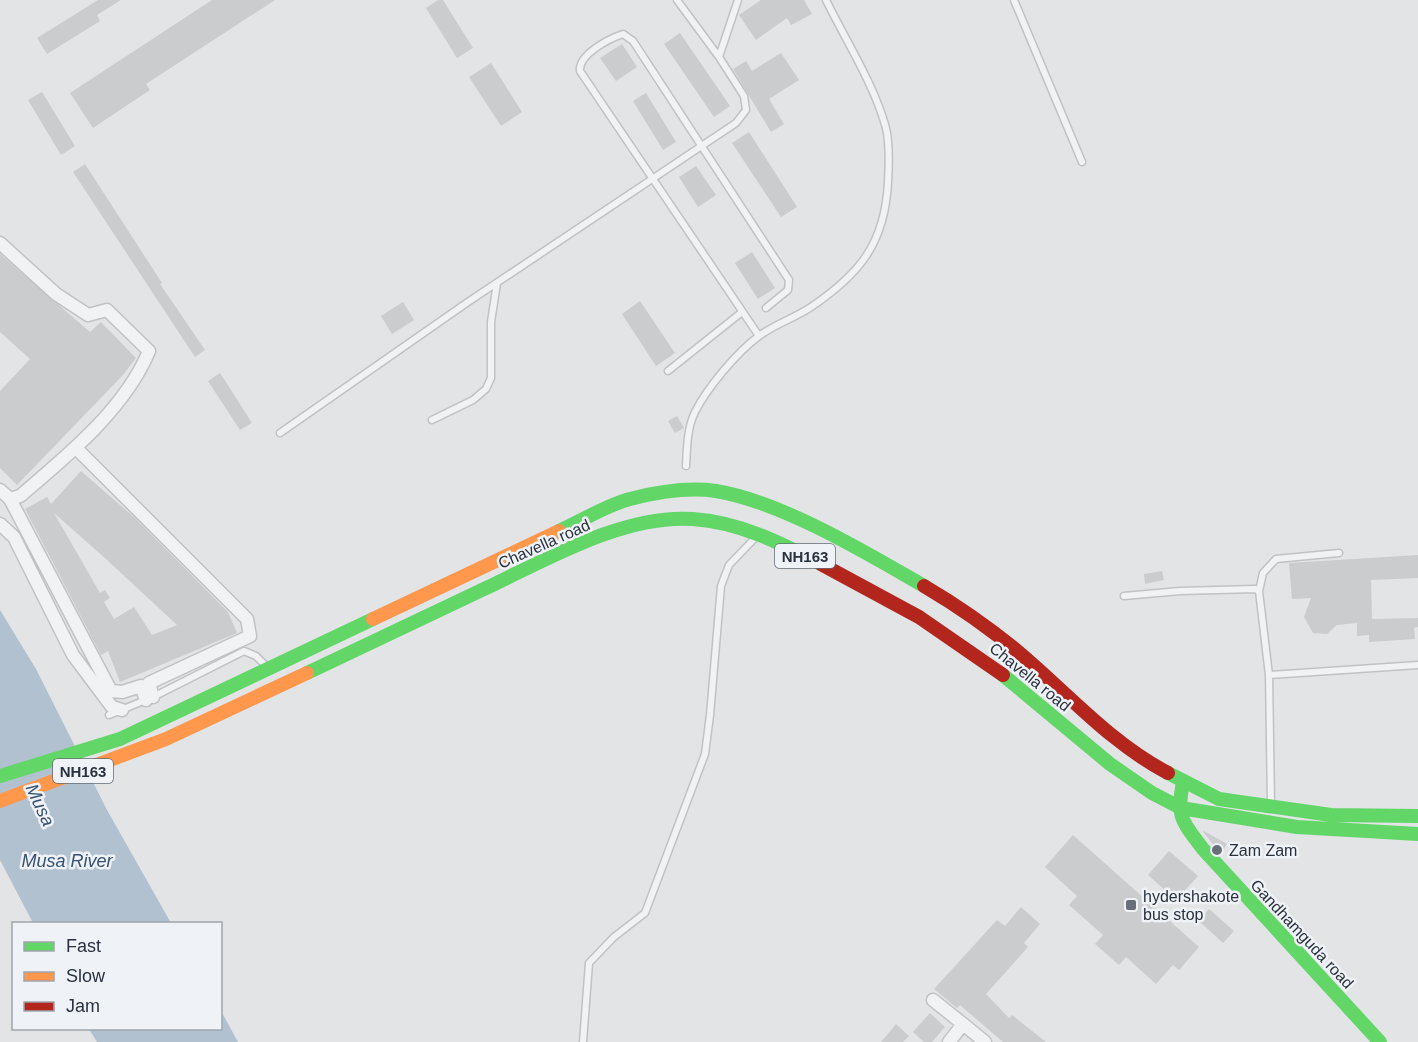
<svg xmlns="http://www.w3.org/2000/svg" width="1418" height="1042" font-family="Arial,sans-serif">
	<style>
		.water { fill: #b2c1d0 }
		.building { fill: #caccce; fill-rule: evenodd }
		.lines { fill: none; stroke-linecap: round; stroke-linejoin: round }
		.lane-casing { stroke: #c0c2c4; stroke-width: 9 }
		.street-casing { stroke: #c0c2c4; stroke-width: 15 }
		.lane { stroke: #f0f2f3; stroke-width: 6 }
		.street { stroke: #f0f2f3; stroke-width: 12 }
		.fast { stroke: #63d668; stroke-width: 14 }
		.slow { stroke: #ff974d; stroke-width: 14 }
		.jam { stroke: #b3261e; stroke-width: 14 }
		.poi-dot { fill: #6a7079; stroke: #eff2f6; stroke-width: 2 }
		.labels { text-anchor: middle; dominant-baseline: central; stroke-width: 5; stroke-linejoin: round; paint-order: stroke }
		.shield { fill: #eff2f6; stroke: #646c75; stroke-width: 1.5 }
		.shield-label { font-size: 15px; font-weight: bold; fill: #29323e }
		.street-label { font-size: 16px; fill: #29323e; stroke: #eff2f6 }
		.poi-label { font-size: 16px; fill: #29323e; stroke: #eff2f6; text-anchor: start }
		.water-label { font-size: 18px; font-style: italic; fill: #365270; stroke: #eff2f6 }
	</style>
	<rect width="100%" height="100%" fill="#e2e4e6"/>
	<path class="water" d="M 0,610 L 36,669 L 107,810 L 171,923 L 33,923 L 0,860 Z
		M 221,1011 L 238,1042 L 97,1042 L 89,1029 L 220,1028 Z"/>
	<path class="building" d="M 98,0 L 121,0 L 97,15 L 100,21 L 47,54 L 37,38 Z
		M 212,0 L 275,0 L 146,84 L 150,90 L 93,128 L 70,93 Z
		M 438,0 L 443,0 L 473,48 L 457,58 L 426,8 Z
		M 761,0 L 804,0 L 812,14 L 791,25 L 787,18 L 756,40 L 739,15 Z
		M 680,33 L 730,106 L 714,117 L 664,44 Z
		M 622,44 L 637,67 L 616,81 L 600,58 Z
		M 781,53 L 799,80 L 769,99 L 784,124 L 771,132 L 733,69 L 746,61 L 752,71 Z
		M 491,63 L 522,112 L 501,126 L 469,77 Z
		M 42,92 L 75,146 L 61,155 L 28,100 Z
		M 646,93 L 676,142 L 663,150 L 633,101 Z
		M 749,132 L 797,207 L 781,217 L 732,143 Z
		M 85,164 L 162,283 L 160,284 L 205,350 L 195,357 L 73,172 Z
		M 696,166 L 716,195 L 698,207 L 679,177 Z
		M 752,252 L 775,288 L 758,299 L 735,263 Z
		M 0,254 L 90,332 L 101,322 L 136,358 L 123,375 L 17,485 L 0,468 L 0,391 L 30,359 L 0,332 Z
		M 640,301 L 675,353 L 656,366 L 622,314 Z
		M 403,302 L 414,320 L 392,334 L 381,316 Z
		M 220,373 L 252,423 L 240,430 L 208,381 Z
		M 677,416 L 684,428 L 675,433 L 668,421 Z
		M 81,471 L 135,518 L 228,612 L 237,633 L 120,682 L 108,651 L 101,655 L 25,509 L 47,497 L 51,504 ZM 54,513 L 106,559 L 177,625 L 152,635 L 134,607 L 114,619 L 104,602 L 110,598 L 105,590 L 100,593 Z
		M 1418,555 L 1418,578 L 1371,580 L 1372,619 L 1418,618 L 1418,627 L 1414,628 L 1415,639 L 1369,642 L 1369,635 L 1357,636 L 1357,623 L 1337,625 L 1327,634 L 1313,633 L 1304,617 L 1311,598 L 1292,599 L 1289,563 Z
		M 1162,571 L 1164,580 L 1145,584 L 1144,574 Z
		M 1202,830 L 1227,844 L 1221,854 L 1211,842 Z
		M 1073,835 L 1199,947 L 1179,970 L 1173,965 L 1156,984 L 1126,957 L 1119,965 L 1095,944 L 1103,935 L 1069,905 L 1077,896 L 1045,867 Z
		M 1169,851 L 1198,876 L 1176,900 L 1148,875 Z
		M 1021,907 L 1040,924 L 1024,943 L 1028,947 L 986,994 L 1009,1018 L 1012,1015 L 1046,1042 L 1003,1042 L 960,1005 L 957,1008 L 934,989 L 997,920 L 1005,926 Z
		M 1209,909 L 1234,931 L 1223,943 L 1199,921 Z
		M 930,1013 L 945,1027 L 932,1042 L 924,1042 L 913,1032 Z
		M 896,1024 L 909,1036 L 903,1042 L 881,1042 Z"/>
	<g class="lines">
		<g class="lane-casing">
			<path id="lane" d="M 677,0 L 719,57
				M 1014,0 L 1082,162
				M 759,336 L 580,71 C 578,55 608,39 623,34 L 633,41 L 789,280 L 788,290 L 766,308
				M 668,371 L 742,312
				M 432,420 L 473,400 L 486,389 L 491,378 L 491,322 L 497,283
				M 280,433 L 468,302 L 736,123 L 746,110 L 744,96 L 719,57 L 738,0
				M 686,466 C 687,448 687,428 695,412 C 707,388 737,352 759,336 C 775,324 795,318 811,307 C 860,274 885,243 888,182 C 889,165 890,145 886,128 C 874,84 846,41 826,0
				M 1259,591 L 1263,573 L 1276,559 L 1339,553
				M 1124,596 L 1180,591 L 1255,589 L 1259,591 L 1269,675 L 1271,804
				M 1269,675 L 1418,665
				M 109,715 L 153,697 L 244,651 L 256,656 L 265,665
				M 583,1042 L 589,963 L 614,937 L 645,913 L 705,754 L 710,715 L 721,586 L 729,565 L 755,538"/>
		</g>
		<g class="street-casing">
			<path id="street" d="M 0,243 L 56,294 L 88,315 L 107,310 L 149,351 C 125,409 67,456 20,496 L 10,499 L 111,691 L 122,692 L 141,686 L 146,700
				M 76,448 L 247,619 L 250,636 L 149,683 L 153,697
				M 0,490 L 10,499
				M 0,524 L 14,537 L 73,655 L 112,707 L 122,710
				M 933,1000 L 963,1024
				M 949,1042 L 963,1024 L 985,1042"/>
		</g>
		<use href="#lane" class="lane"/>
		<use href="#street" class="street"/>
		<path class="fast" d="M 559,531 C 582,521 606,505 630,499 C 657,492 688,487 716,491 C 782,502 865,552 924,586
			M 307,673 C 366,645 425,617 484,589 C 546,560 623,514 693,519 C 739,522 781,543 821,564
			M 1003,675 L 1110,764 L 1152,793 L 1181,808 L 1297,827 L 1418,834
			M 1168,773 L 1219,799 L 1331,815 L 1418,816
			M 0,776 L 120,739 L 373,619
			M 1183,782 C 1176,818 1182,821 1203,849 L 1380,1042"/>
		<path class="slow" d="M 373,619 L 559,531
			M 0,801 L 166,739 L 307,673"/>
		<path class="jam" d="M 821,564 L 919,617 L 1003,675
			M 924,586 C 958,606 991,629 1022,655 C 1070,696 1111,743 1168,773"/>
	</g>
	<g class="poi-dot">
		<circle cx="1217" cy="850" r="6"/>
		<rect x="1125" y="899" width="12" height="12" rx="3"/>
	</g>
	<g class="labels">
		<g class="shield">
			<rect x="775" y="544" width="60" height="24" rx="4.5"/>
			<rect x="53" y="759" width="60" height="24" rx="4.5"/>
		</g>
		<g class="shield-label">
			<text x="805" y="556">NH163</text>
			<text x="83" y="771">NH163</text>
		</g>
		<g class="street-label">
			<text transform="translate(544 544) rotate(-24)">Chavella road</text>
			<text transform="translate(1030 677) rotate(39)">Chavella road</text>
			<text transform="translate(1302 934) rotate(47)">Gandhamguda road</text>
		</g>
		<g class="poi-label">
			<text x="1229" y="850">Zam Zam</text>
			<text x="1143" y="896">hydershakote<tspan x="1143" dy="18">bus stop</tspan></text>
		</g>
		<g class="water-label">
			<text transform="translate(40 805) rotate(65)">Musa</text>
			<text x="67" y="861">Musa River</text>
		</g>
	</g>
	<rect x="12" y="922" width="210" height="108" fill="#eff2f6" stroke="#a0a5ac" stroke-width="1.5"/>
	<rect x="24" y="942" width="30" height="9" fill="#63d668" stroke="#a0a5ac" stroke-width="1.5"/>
	<text x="66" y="952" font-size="18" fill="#29323e">Fast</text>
	<rect x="24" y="972" width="30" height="9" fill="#ff974d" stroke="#a0a5ac" stroke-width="1.5"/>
	<text x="66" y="982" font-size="18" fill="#29323e">Slow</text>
	<rect x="24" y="1002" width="30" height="9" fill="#b3261e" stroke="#a0a5ac" stroke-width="1.5"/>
	<text x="66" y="1012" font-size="18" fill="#29323e">Jam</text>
</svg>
